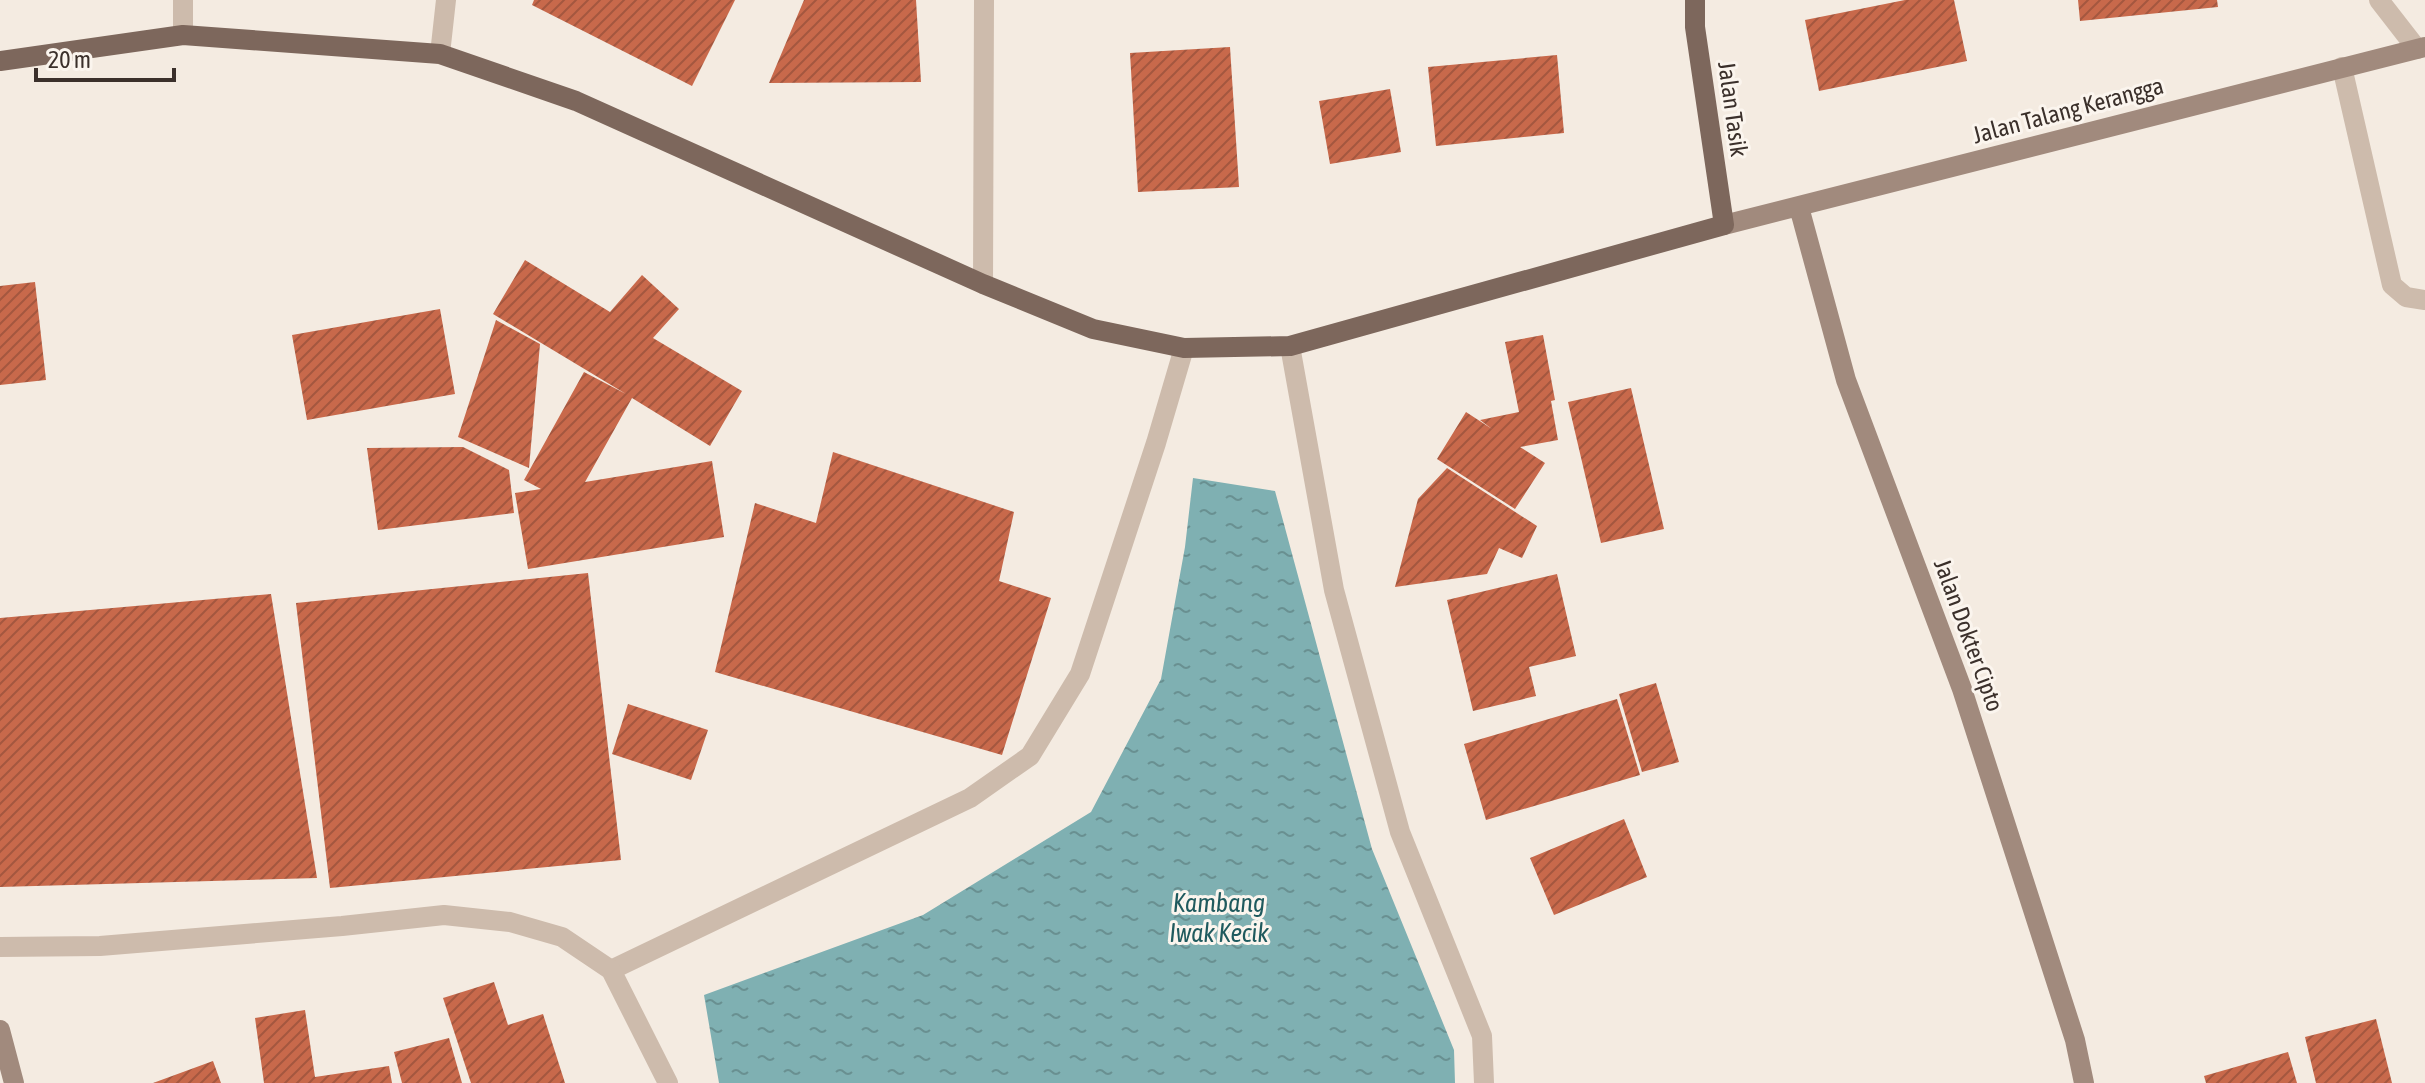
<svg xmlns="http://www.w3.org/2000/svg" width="2425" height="1083" font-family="'Asap Condensed',sans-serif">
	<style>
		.water { fill: url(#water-ripples) }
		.building { fill: url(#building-hatch) }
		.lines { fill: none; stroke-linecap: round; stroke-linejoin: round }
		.lane { stroke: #cdbbac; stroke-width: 20 }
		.street { stroke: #cdbbac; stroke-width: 20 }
		.secondary { stroke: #a18a7d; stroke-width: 20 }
		.primary { stroke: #7d675c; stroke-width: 20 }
		.labels { text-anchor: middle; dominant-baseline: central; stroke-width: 6; stroke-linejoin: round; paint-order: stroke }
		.street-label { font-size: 24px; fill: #3b302b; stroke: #fbf5ee }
		.water-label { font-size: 26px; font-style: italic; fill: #1f5a5e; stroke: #fbf5ee }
	</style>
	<defs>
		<pattern id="water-ripples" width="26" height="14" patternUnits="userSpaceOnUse" patternTransform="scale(2)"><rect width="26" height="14" fill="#7fb0b2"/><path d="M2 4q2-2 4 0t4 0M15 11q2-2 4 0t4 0" fill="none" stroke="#699091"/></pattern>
		<pattern id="building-hatch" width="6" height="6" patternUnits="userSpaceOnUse" patternTransform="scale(2)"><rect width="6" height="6" fill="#c8694b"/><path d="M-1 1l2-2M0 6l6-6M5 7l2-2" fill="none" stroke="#a4573f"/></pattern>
	</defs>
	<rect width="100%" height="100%" fill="#f4ebe1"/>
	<path class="water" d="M 1193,478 L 1275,491 L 1372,849 L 1454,1050 L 1455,1083 L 719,1083 L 704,995 L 923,915 L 1091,812 L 1161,679 L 1185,547 Z"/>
	<path class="building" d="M 534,0 L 735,0 L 692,86 L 532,5 Z
		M 804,0 L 916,0 L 921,82 L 769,83 Z
		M 1905,0 L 1954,0 L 1967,61 L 1819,91 L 1805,20 Z
		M 2078,0 L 2217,0 L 2218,7 L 2080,21 Z
		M 1230,47 L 1239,187 L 1138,192 L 1130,53 Z
		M 1557,55 L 1564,133 L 1436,146 L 1428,67 Z
		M 1390,89 L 1401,152 L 1330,164 L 1319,101 Z
		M 525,260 L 610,312 L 642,275 L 679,309 L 653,338 L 742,391 L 710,446 L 632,398 L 585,482 L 712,461 L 724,537 L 528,569 L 515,493 L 541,489 L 524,480 L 584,372 L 626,394 L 493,314 Z
		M 35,282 L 46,380 L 0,385 L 0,286 Z
		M 440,309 L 455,394 L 307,420 L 292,335 Z
		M 496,320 L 540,344 L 529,468 L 458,437 Z
		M 1543,335 L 1555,400 L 1551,401 L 1558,440 L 1520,447 L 1545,463 L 1515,509 L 1437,459 L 1466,412 L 1492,429 L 1480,420 L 1519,412 L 1505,342 Z
		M 1631,388 L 1664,529 L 1601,543 L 1568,402 Z
		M 463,447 L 509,470 L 514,513 L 378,530 L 367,448 Z
		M 833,452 L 1014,512 L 999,581 L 1051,598 L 1002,755 L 715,672 L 755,503 L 816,523 Z
		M 1447,468 L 1537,526 L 1522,558 L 1499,548 L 1487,574 L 1395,587 L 1418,499 Z
		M 588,573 L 621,860 L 330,888 L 296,603 Z
		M 1557,574 L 1576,656 L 1529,667 L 1536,696 L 1473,711 L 1447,600 Z
		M 271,594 L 317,878 L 0,887 L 0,618 Z
		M 1656,683 L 1679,762 L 1642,772 L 1619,694 Z
		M 1617,699 L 1640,775 L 1486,820 L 1464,744 Z
		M 628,704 L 708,730 L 691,780 L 612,754 Z
		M 1624,819 L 1647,877 L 1554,915 L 1530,858 Z
		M 494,982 L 508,1025 L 543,1014 L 565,1083 L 471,1083 L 443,998 Z
		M 305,1010 L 315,1077 L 389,1066 L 392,1083 L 264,1083 L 255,1018 Z
		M 2376,1019 L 2392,1083 L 2316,1083 L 2305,1037 Z
		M 449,1038 L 462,1083 L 402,1083 L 394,1052 Z
		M 2288,1052 L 2297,1083 L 2206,1083 L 2204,1076 Z
		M 213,1061 L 221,1083 L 153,1083 Z"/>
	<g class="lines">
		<path class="lane" d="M 183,0 L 183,35
			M 2379,0 L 2417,49
			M 440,54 L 446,0
			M 611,970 L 970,798 L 1030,756 L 1080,674 L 1156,443 L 1184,348"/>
		<path class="street" d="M 2342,67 L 2392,285 L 2406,297 L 2425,300
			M 983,284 L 984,0
			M 1290,346 L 1334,590 L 1400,832 L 1482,1036 L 1484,1083
			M 0,947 L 100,946 L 342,926 L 444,915 L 510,922 L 562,937 L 611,970 L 668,1083"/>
		<path class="secondary" d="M 1799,207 L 1846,380 L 1962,689 L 2075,1040 L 2084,1083
			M 1724,225 L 2425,47
			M 0,1030 L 14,1083"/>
		<path class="primary" d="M 0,61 L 183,35 L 440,54 L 576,101 L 983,284 L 1093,329 L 1184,348 L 1290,346 L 1724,225 L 1695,27 L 1695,0"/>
	</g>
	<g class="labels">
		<g class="street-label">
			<text transform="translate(1733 109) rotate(82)">Jalan Tasik</text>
			<text transform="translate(2068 110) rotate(-15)">Jalan Talang Kerangga</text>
			<text transform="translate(1969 635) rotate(70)">Jalan Dokter Cipto</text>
		</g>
		<g class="water-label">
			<text x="1219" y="903">Kambang<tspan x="1219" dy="30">Iwak Kecik</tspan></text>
		</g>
	</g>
	<path d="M36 68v12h138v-12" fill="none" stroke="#3b302b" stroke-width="4"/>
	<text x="48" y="68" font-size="24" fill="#3b302b" stroke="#fbf5ee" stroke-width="6" paint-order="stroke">20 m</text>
</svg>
